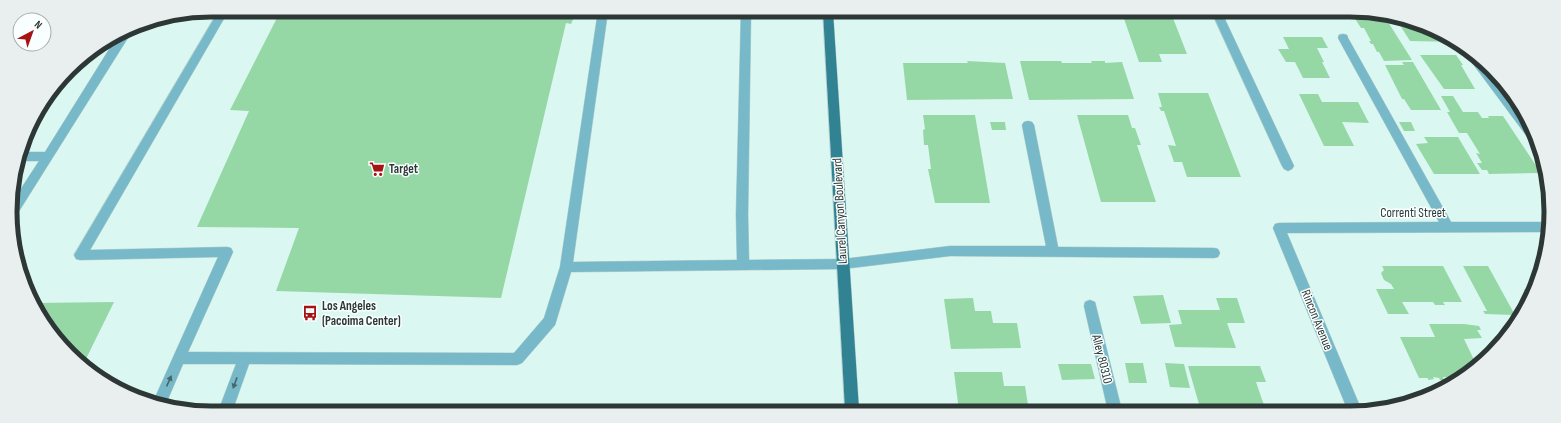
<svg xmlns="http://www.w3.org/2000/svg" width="1561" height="423" font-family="'Sofia Sans Condensed',sans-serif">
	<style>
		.building { fill: #95d8a6 }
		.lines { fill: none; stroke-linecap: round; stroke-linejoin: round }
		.minor-casing { stroke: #b8d1cc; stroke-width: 1 }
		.major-casing { stroke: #b8d1cc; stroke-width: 1 }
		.minor { fill: #77b9c8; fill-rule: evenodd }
		.major { fill: #318292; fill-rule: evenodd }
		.oneway { fill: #476569 }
		.labels { text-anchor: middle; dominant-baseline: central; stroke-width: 3; stroke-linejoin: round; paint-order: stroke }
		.poi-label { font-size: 13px; font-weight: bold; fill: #2d3836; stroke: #f9fffe; text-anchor: start }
		.street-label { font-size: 13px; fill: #2d3836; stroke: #f9fffe }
		.rim { fill: none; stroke: #2d3836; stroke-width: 5 }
	</style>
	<rect width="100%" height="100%" fill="#dbf7f2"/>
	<path class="building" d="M 281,10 L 577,11 L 571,24 L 566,23 L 501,298 L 276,291 L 299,228 L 197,227 L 249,111 L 230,110 Z
		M 1122,13 L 1171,13 L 1187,54 L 1159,54 L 1162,62 L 1139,62 Z
		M 1352,14 L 1383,14 L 1412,60 L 1384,61 L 1379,52 L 1377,52 L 1373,44 L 1371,44 L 1369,41 L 1371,41 L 1364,28 L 1361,28 Z
		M 1396,19 L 1401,19 L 1456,42 L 1410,41 Z
		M 1283,37 L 1322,37 L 1328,48 L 1317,48 L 1324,62 L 1322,62 L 1330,78 L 1303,78 L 1295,62 L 1286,62 L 1278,49 L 1289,49 Z
		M 1420,55 L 1456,55 L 1463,65 L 1461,65 L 1475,89 L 1444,89 Z
		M 967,61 L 1005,63 L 1013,99 L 907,100 L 903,63 L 968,63 Z
		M 1020,61 L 1061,61 L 1062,63 L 1092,63 L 1091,61 L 1105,61 L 1105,63 L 1122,62 L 1134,99 L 1029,100 Z
		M 1402,62 L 1413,62 L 1441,110 L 1411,110 L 1404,99 L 1402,99 L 1385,65 L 1404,65 Z
		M 1158,93 L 1208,93 L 1241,177 L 1187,177 L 1182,162 L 1174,162 L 1168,145 L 1176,146 L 1164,111 L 1161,111 L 1159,107 L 1162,107 Z
		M 1299,94 L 1318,94 L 1322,102 L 1358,102 L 1369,123 L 1342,122 L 1354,146 L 1324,146 Z
		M 1441,96 L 1453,96 L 1463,112 L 1478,112 L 1482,118 L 1489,118 L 1488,116 L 1503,116 L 1541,173 L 1489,174 L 1487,170 L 1482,170 L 1477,163 L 1482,163 L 1476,153 L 1480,154 L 1467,133 L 1459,133 L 1447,112 L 1450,112 Z
		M 923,115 L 975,115 L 990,203 L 935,203 L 928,169 L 931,169 L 928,145 L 924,145 L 923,130 L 925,129 Z
		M 1077,115 L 1128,115 L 1132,128 L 1135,128 L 1141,145 L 1137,145 L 1156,202 L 1101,202 Z
		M 990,122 L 1005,122 L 1006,130 L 992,130 Z
		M 1399,122 L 1411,122 L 1415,131 L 1404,131 Z
		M 1424,137 L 1458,137 L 1480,174 L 1434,174 L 1416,144 L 1428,143 Z
		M 1382,266 L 1443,266 L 1462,302 L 1443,302 L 1445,305 L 1435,305 L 1433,302 L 1402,302 L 1409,314 L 1388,314 L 1376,289 L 1394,289 L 1391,284 L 1384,280 L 1381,273 L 1384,270 Z
		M 1463,266 L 1488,266 L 1515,315 L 1485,314 L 1483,311 L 1487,311 Z
		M 1524,289 L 1533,289 L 1529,298 Z
		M 1163,295 L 1171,323 L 1141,324 L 1133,296 Z
		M 973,298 L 975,311 L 991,311 L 993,323 L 1017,323 L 1021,348 L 951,349 L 944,299 Z
		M 1216,298 L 1237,298 L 1245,323 L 1227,323 L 1236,348 L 1175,347 L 1169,325 L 1182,324 L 1178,310 L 1220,310 Z
		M 114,302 L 84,363 L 52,334 L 35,303 Z
		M 1429,324 L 1464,324 L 1479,326 L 1481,330 L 1477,330 L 1482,338 L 1464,339 L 1477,366 L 1459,379 L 1458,377 L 1443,377 L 1444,380 L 1440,380 L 1439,378 L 1433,377 L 1434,379 L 1428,380 L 1428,378 L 1419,378 L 1400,337 L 1435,337 Z
		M 1125,363 L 1143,363 L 1147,383 L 1129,383 Z
		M 1165,363 L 1184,364 L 1190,388 L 1170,387 Z
		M 1058,364 L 1091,364 L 1095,379 L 1062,380 Z
		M 1188,366 L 1260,366 L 1266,382 L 1256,382 L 1266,411 L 1201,411 Z
		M 954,372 L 1002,372 L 1004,386 L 1025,386 L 1029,411 L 959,411 Z
		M 1422,389 L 1444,389 L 1438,392 L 1426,396 Z"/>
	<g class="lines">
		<g class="minor-casing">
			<path id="minor" d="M 219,10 L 229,10 L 90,250 L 227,247 L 231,248 L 233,252 L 188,352 L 514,353 L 544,318 L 560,267 L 598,11 L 608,11 L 573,262 L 737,260 L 736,215 L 741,12 L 751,12 L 748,215 L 749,260 L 843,259 L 950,246 L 1046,246 L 1022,125 L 1024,122 L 1028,121 L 1032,122 L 1034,125 L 1058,247 L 1214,248 L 1218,249 L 1220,253 L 1218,257 L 1214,258 L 950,256 L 843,269 L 571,272 L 555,325 L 522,363 L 517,365 L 249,364 L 233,409 L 219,409 L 236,364 L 183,364 L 165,406 L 153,402 L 218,257 L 80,260 L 76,259 L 74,255 Z
				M 1212,13 L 1222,13 L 1294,166 L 1292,169 L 1288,171 L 1284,169 L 1282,166 Z
				M 131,28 L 132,30 L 131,33 L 16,216 L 13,218 L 11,204 L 39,161 L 20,161 L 23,152 L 45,152 L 118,35 Z
				M 1343,34 L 1347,35 L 1348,38 L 1451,222 L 1547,222 L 1547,232 L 1287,233 L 1362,411 L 1348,411 L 1273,228 L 1275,224 L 1279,223 L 1439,222 L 1338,38 L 1339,35 Z
				M 1473,58 L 1475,58 L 1495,78 L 1524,115 L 1533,139 L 1528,138 L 1473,64 L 1472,61 Z
				M 1090,300 L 1095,302 L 1096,306 L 1122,411 L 1108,411 L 1084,306 L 1085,302 Z"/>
		</g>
		<g class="major-casing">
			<path id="major" d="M 823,12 L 833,12 L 859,410 L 845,410 Z"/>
		</g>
		<use href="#minor" class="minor"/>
		<use href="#major" class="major"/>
	</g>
	<defs><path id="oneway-solid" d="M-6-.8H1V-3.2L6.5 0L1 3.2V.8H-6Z"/></defs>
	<g class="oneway">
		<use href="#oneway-solid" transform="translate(169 381) rotate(-66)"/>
		<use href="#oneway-solid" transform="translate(235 383) rotate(110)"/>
	</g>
	<defs>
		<g id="supermarket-bare" transform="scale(1.2)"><path d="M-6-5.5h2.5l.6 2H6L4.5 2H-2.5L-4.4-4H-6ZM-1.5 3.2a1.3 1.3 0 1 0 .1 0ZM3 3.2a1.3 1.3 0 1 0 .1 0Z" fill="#a71213" stroke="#f9fffe" stroke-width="2.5" paint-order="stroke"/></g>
		<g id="bus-bare" transform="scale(1.2)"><path d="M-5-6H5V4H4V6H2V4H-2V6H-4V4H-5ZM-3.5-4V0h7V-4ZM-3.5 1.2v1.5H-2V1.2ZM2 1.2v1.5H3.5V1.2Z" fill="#a71213" stroke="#f9fffe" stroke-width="2.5" paint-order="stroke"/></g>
	</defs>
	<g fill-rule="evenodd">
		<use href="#supermarket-bare" x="377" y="169"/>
		<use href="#bus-bare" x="310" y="313"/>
	</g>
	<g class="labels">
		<g class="poi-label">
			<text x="389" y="169">Target</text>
			<text x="322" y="306">Los Angeles<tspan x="322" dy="15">(Pacoima Center)</tspan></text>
		</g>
		<g class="street-label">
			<text transform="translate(840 211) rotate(-93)">Laurel Canyon Boulevard</text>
			<text x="1413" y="213">Correnti Street</text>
			<text transform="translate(1317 320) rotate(68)">Rincon Avenue</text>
			<text transform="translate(1102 359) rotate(76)">Alley 80310</text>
		</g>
	</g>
	<path d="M0 0H1561V423H0ZM211 17H1350A194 194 0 0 1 1544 211V212A194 194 0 0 1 1350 406H211A194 194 0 0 1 17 212V211A194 194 0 0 1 211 17Z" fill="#e9efee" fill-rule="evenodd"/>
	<path class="rim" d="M211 17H1350A194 194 0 0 1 1544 211V212A194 194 0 0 1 1350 406H211A194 194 0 0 1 17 212V211A194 194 0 0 1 211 17Z"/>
	<g transform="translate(32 32) rotate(41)"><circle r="19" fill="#f9fffe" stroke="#a7afae"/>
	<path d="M0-3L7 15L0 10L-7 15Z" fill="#a71213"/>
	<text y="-6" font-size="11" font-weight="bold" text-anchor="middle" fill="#2d3836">N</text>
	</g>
</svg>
